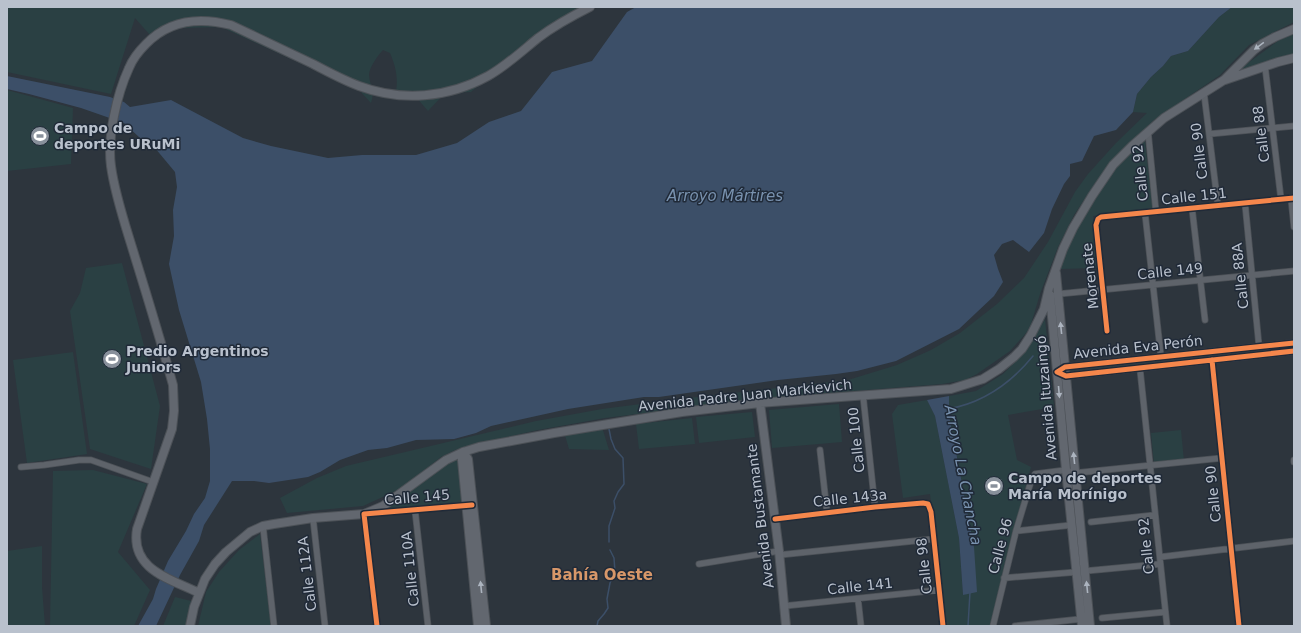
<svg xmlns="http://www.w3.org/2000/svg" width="1301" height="633" font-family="'DejaVu Sans',sans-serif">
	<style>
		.green { fill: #2a4043 }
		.water { fill: #3c4f68 }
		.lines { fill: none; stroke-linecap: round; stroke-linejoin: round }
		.stream { stroke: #3c4f68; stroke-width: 1.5 }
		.minor-casing { stroke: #4c5157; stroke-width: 7 }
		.tertiary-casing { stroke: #4c5157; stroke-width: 8 }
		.secondary-casing { stroke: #4c5157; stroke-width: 10 }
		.minor { stroke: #5e636a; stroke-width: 5.5 }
		.tertiary { stroke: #5e636a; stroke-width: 7 }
		.secondary { stroke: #62676f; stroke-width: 8 }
		.cycleway-casing { stroke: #202a38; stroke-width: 8 }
		.cycleway { stroke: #f5874c; stroke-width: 5 }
		.oneway { fill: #acb4bf }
		.labels { text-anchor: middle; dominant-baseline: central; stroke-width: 3; stroke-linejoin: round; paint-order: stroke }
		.poi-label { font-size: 14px; font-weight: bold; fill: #b9c1cd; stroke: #202a38; text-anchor: start }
		.street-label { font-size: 14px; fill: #b9c1cd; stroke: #202a38 }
		.water-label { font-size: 15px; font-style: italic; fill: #7992af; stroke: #202a38 }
		.neighbourhood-label { font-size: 15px; font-weight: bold; fill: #d79769; stroke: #202a38 }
	</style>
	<rect width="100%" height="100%" fill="#2d353d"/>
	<path class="green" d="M 7,7 L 590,7 L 558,30 L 540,37 L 524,55 L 497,75 L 489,76 L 471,92 L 445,93 L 428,111 L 416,97 L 395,96 C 399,80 396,67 390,53 L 383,50 C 378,55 369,68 369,75 C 370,86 375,92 371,103 L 359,90 L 221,27 L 180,28 L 150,35 L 135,18 L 111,94 L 7,72 Z
		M 1232,7 L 1294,7 L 1294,22 L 1249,45 L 1220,75 L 1154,120 L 1122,151 L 1096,182 L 1074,215 L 1058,247 L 1040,294 L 1031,324 L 1027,332 L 1010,351 L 977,374 L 965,380 L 942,384 L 766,398 L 605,418 L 538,430 L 476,444 L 455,450 L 441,457 L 400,489 L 363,506 L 287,513 L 280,498 L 317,478 L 346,466 L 536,421 L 602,409 L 680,399 L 848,380 L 897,365 L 931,350 L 960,333 L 997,304 L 1024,278 L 1048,242 L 1075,192 L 1088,174 L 1116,143 L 1147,113 L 1133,112 L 1137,94 L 1151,77 L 1163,66 L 1171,56 L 1188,51 L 1219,17 Z
		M 1294,33 L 1294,55 L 1230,76 L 1278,41 Z
		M 7,90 L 73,108 L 71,164 L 7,171 Z
		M 1145,141 L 1153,211 L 1093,216 L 1098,268 L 1059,269 C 1070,232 1093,192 1120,164 C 1128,156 1137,148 1145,141 Z
		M 122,263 L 160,406 L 151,469 L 90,449 L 70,311 L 80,293 L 86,268 Z
		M 1045,319 L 1054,407 L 1008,415 L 1017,460 L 1031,467 L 1007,556 L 990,626 L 946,626 L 930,494 L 903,498 L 892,414 L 898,405 L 927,400 L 935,416 L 959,538 L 963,595 L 974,547 L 949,415 L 949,396 L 976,391 L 1003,374 L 1023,354 Z
		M 1294,346 L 1294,350 L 1067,374 L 1067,370 Z
		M 73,352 L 87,454 L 27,463 L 13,360 Z
		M 839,404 L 842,442 L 772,448 L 769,410 Z
		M 752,412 L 755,437 L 699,443 L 696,417 Z
		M 692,418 L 695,444 L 639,449 L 636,424 Z
		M 602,427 L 609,450 L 569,449 L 564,432 Z
		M 1181,430 L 1184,461 L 1154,464 L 1151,433 Z
		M 458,459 L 462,503 L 376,511 L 449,462 Z
		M 93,470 L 147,484 L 118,552 L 150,590 L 134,626 L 50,626 L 53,471 Z
		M 260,534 L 271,626 L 198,626 L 206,592 L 219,572 L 239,550 Z
		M 42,546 L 42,587 L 45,626 L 7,626 L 7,551 Z
		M 175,597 L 191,601 L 187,626 L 163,626 Z"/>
	<path class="water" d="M 636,7 L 1232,7 L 1219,17 L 1188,51 L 1171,56 L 1163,66 L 1151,77 L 1137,94 L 1133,112 L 1116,130 L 1094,136 L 1082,161 L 1070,164 L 1070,176 L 1064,184 L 1052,209 L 1044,233 L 1029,252 L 1013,240 L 1002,244 L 994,255 L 998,269 L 1003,282 L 994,296 L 959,329 L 896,361 L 857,371 L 836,374 L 778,380 L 659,397 L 644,397 L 568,409 L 491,426 L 476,433 L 454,439 L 416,440 L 387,448 L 368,450 L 340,460 L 320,472 L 308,477 L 269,483 L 254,481 L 232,481 L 204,525 L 199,541 L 180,575 L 156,626 L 138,626 L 153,599 L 156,589 L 168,561 L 186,531 L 194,514 L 205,498 L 210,481 L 210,449 L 207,419 L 201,382 L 179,310 L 169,264 L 174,236 L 173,210 L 177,187 L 175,172 L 155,148 L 140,138 L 124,123 L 81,108 L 29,94 L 7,89 L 7,76 L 110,97 L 124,102 L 130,107 L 171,100 L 243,138 L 271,146 L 328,158 L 362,155 L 416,155 L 457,143 L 489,122 L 521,111 L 552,72 L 592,61 L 627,12 Z
		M 949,396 L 949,415 L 974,547 L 977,592 L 963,595 L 959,538 L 935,416 L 927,400 Z"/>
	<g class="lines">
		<path class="stream" d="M 948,409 C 982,403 1011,383 1033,356
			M 609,429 L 611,439 L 615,449 L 623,458 L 624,484 L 618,492 L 614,501 L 615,508 L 609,526 L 609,542
			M 597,626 L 598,621 L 604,614 L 608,608 L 607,599 L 610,583 L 615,572 L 614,558 L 610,550
			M 968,626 L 970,592"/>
		<g class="minor-casing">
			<path id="minor" d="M 1265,66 L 1281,199
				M 1204,93 L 1218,206
				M 1148,131 L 1156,212
				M 1209,134 L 1294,126
				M 1291,198 L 1294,227
				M 1245,203 L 1259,346
				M 1192,208 L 1205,320
				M 1145,213 L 1161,357
				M 1055,295 L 1058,294 L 1294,271
				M 1107,331 L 1096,225 L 1098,219 L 1101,217 L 1294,198
				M 1212,360 L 1239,626
				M 1140,369 L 1167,626
				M 863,395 L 875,507
				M 820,450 L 827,512
				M 1294,460 L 1294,462
				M 21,467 L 44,465 L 79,460 L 91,460 L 153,482
				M 415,510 L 428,626
				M 313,518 L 325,626
				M 775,519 L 875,507 L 923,503 L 928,504 L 931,512 L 943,626
				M 1091,522 L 1155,515
				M 263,526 L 274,626
				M 1016,531 L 1072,525
				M 779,555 L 933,539
				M 1160,557 L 1294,541
				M 699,564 L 779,551
				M 1085,571 L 1160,564
				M 1004,578 L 1077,572
				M 858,599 L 861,626
				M 784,606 L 939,590
				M 1102,618 L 1165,612
				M 377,626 L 364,514 L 469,505
				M 993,626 L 1016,531 L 1032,478 L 1035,474 L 1066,470 L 1075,473 L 1222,458
				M 1015,626 L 1081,619"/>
		</g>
		<g class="tertiary-casing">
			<path id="tertiary" d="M 1062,369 L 1065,367 L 1294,343
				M 1062,374 L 1066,376 L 1294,351"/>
		</g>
		<g class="secondary-casing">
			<path id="secondary" d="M 1225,80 L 1278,62 L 1294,58
				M 1056,273 L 1090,626
				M 1050,295 L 1066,470 L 1082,626
				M 760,403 L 779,551 L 786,626
				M 463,452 L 468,459 L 486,626
				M 463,452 L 462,460 L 478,626
				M 199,593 C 171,579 130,570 137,529 L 172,429 L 174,411 L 173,385 C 161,342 148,299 135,257 C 126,227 115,196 111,166 C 107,137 117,94 129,68 C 133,58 139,51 146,44 C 170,19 200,17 231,25 C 258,38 286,51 313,64 C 328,72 343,80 359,86 C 402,102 448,98 488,76 C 506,66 522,51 538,38 C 554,26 572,16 590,7
				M 190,626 L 194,607 L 205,579 L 215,564 L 226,552 L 250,532 L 263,526 L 274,524 L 313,518 L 364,514 L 383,506 L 446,460 L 463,452 L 479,447 L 554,433 L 682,412 L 760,403 L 951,389 L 983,379 L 999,369 L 1014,357 L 1022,349 L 1031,335 L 1044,309 L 1049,288 L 1063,249 L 1073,228 L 1092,196 L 1113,165 L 1132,146 L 1164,118 L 1224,80 L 1254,50 L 1262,44 L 1275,37 L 1294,29"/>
		</g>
		<use href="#minor" class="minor"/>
		<use href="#tertiary" class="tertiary"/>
		<use href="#secondary" class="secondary"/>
		<g class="cycleway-casing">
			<path id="cycleway" d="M 1107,331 L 1096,225 L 1098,219 L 1101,217 L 1294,198
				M 1294,343 L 1065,367 L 1057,372 L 1066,376 L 1294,351
				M 1212,360 L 1239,626
				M 775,519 L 875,507 L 923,503 L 928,504 L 931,512 L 943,626
				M 377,626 L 364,514 L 472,505"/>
		</g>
		<use href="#cycleway" class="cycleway"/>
	</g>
	<defs><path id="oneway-solid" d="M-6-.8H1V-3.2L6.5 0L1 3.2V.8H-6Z"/></defs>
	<g class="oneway">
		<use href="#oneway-solid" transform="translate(1259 46) rotate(144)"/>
		<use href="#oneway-solid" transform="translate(1061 328) rotate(-96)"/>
		<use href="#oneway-solid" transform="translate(1059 392) rotate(85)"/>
		<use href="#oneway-solid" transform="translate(1074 458) rotate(-96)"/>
		<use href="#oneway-solid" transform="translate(481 587) rotate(-96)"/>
		<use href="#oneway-solid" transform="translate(1087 587) rotate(-96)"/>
	</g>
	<defs>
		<g id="stadium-disc" transform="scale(1)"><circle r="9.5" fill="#88909b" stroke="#202a38"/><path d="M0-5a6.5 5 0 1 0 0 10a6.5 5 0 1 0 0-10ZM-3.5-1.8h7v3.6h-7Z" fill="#fff"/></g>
	</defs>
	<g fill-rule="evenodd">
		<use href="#stadium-disc" x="40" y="136"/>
		<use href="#stadium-disc" x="112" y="359"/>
		<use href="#stadium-disc" x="994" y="486"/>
	</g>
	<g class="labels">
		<g class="poi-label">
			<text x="54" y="128">Campo de<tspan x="54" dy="16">deportes URuMi</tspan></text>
			<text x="126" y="351">Predio Argentinos<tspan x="126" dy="16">Juniors</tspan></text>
			<text x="1008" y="478">Campo de deportes<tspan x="1008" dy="16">María Morínigo</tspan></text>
		</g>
		<g class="street-label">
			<text transform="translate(1261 134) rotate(-97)">Calle 88</text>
			<text transform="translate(1199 151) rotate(-97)">Calle 90</text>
			<text transform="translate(1140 173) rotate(-96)">Calle 92</text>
			<text transform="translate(1194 196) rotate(-6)">Calle 151</text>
			<text transform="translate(1170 271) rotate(-6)">Calle 149</text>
			<text transform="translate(1090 276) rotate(-96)">Morenate</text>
			<text transform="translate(1240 276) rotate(-96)">Calle 88A</text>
			<text transform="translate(1138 347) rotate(-6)">Avenida Eva Perón</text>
			<text transform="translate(745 395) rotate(-6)">Avenida Padre Juan Markievich</text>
			<text transform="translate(1046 398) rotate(-95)">Avenida Ituzaingó</text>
			<text transform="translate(856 440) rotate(-96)">Calle 100</text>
			<text transform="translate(1213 494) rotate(-96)">Calle 90</text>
			<text transform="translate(417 497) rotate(-5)">Calle 145</text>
			<text transform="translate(850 498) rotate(-6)">Calle 143a</text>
			<text transform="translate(760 516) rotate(-97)">Avenida Bustamante</text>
			<text transform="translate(1000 546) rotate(-75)">Calle 96</text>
			<text transform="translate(1146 546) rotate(-96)">Calle 92</text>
			<text transform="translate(924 566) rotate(-96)">Calle 98</text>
			<text transform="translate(410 569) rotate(-96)">Calle 110A</text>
			<text transform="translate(307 574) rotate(-97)">Calle 112A</text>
			<text transform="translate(860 586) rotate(-6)">Calle 141</text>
		</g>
		<g class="water-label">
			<text x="725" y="196">Arroyo Mártires</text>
			<text transform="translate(963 475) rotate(79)">Arroyo La Chancha</text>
		</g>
		<g class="neighbourhood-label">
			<text x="602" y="575">Bahía Oeste</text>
		</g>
	</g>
	<rect width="1301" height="633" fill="none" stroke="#b9c1cd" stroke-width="16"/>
</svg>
